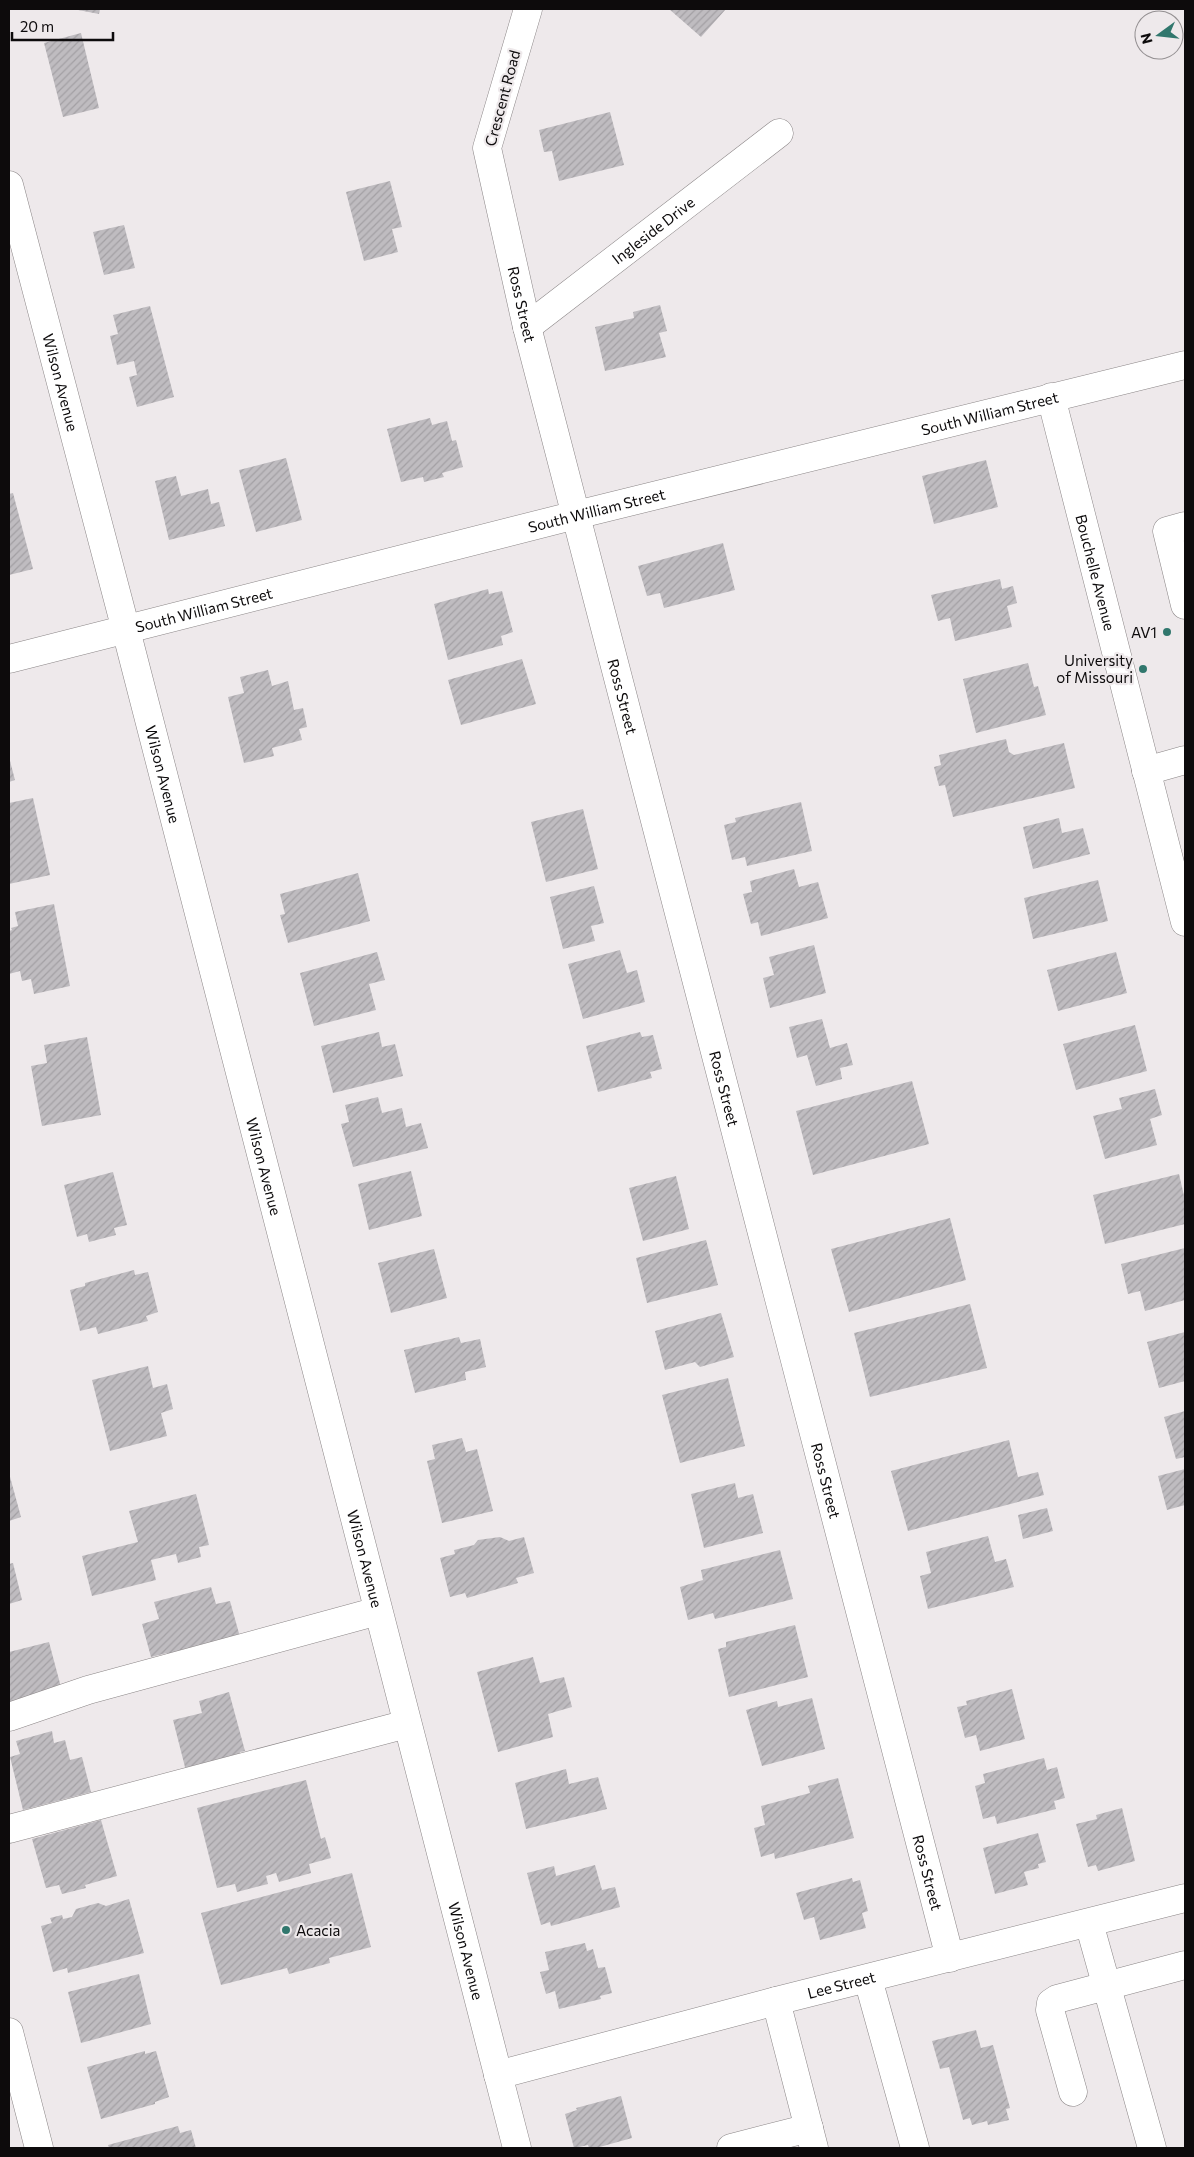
<svg xmlns="http://www.w3.org/2000/svg" width="1194" height="2157" font-family="Commissioner,sans-serif">
	<style>
		.building { fill: url(#building-hatch) }
		.lines { fill: none; stroke-linecap: round; stroke-linejoin: round }
		.minor-casing { stroke: #8b8687; stroke-width: 29 }
		.minor { stroke: #fff; stroke-width: 28 }
		.poi-dot { fill: #31776d; stroke: #eee9eb; stroke-width: 2 }
		.labels { text-anchor: middle; dominant-baseline: central; stroke-width: 4.5; stroke-linejoin: round; paint-order: stroke }
		.street-label { font-size: 15px; fill: #0d0b0c; stroke: #eee9eb }
		.poi-label { font-size: 15px; fill: #0d0b0c; stroke: #eee9eb; text-anchor: end }
	</style>
	<defs>
		<pattern id="building-hatch" width="6" height="6" patternUnits="userSpaceOnUse" patternTransform="scale(1.25)"><rect width="6" height="6" fill="#bfbcc0"/><path d="M-1 1l2-2M0 6l6-6M5 7l2-2" fill="none" stroke="#a3a0a4"/></pattern>
	</defs>
	<rect width="100%" height="100%" fill="#eee9eb"/>
	<path class="building" d="M 73,9 L 100,9 L 99,14 Z
		M 669,9 L 726,9 L 701,37 Z
		M 81,33 L 99,108 L 63,117 L 44,43 Z
		M 610,112 L 624,165 L 559,181 L 552,151 L 544,152 L 539,130 Z
		M 390,181 L 402,227 L 392,229 L 398,252 L 364,261 L 346,192 Z
		M 124,225 L 135,268 L 104,275 L 93,232 Z
		M 660,305 L 667,331 L 659,333 L 666,357 L 605,371 L 595,327 L 634,318 L 633,312 Z
		M 150,306 L 174,397 L 137,407 L 129,377 L 137,375 L 134,361 L 117,365 L 110,336 L 118,334 L 113,315 Z
		M 430,418 L 432,425 L 447,421 L 452,441 L 456,440 L 463,467 L 442,473 L 444,477 L 424,482 L 423,477 L 401,482 L 387,429 Z
		M 286,458 L 302,520 L 256,532 L 239,470 Z
		M 986,460 L 998,507 L 934,524 L 922,476 Z
		M 176,476 L 181,496 L 208,489 L 211,504 L 219,502 L 225,526 L 169,540 L 155,481 Z
		M 13,493 L 33,569 L 9,575 L 9,494 Z
		M 723,543 L 735,590 L 664,608 L 660,593 L 647,596 L 638,566 Z
		M 1000,579 L 1002,589 L 1013,586 L 1017,603 L 1007,606 L 1012,627 L 955,641 L 950,618 L 938,621 L 931,595 Z
		M 488,589 L 489,594 L 502,591 L 513,632 L 501,636 L 503,645 L 448,660 L 434,604 Z
		M 522,659 L 536,704 L 461,725 L 448,680 Z
		M 1028,663 L 1034,687 L 1038,686 L 1046,715 L 976,733 L 963,679 Z
		M 268,670 L 272,686 L 288,681 L 294,710 L 303,708 L 307,727 L 299,729 L 302,740 L 272,748 L 274,756 L 244,763 L 228,697 L 244,693 L 240,677 Z
		M 1006,739 L 1009,752 L 1014,755 L 1064,743 L 1075,788 L 953,817 L 945,785 L 939,786 L 934,767 L 941,765 L 939,755 Z
		M 9,757 L 15,780 L 9,782 Z
		M 33,798 L 50,875 L 9,884 L 9,803 Z
		M 801,802 L 812,851 L 747,866 L 745,857 L 732,860 L 724,825 L 736,822 L 735,818 Z
		M 583,809 L 598,869 L 546,882 L 531,822 Z
		M 1059,818 L 1062,833 L 1083,828 L 1090,854 L 1033,869 L 1023,827 Z
		M 794,869 L 799,887 L 818,882 L 828,918 L 761,936 L 758,922 L 751,924 L 743,894 L 752,892 L 750,881 Z
		M 358,873 L 370,921 L 288,943 L 280,915 L 285,914 L 280,894 Z
		M 1098,880 L 1108,921 L 1033,939 L 1024,898 Z
		M 594,886 L 604,923 L 591,926 L 595,941 L 563,949 L 550,897 Z
		M 54,904 L 70,986 L 34,994 L 31,979 L 22,981 L 20,971 L 9,974 L 9,931 L 12,930 L 11,928 L 18,926 L 15,912 Z
		M 814,945 L 826,993 L 770,1008 L 763,978 L 774,975 L 769,957 Z
		M 620,950 L 627,973 L 637,970 L 645,1002 L 583,1019 L 568,964 Z
		M 377,952 L 385,980 L 369,984 L 376,1010 L 314,1026 L 300,973 Z
		M 1116,952 L 1127,993 L 1058,1011 L 1047,970 Z
		M 822,1019 L 830,1048 L 847,1043 L 853,1065 L 840,1068 L 842,1079 L 816,1086 L 807,1055 L 797,1058 L 789,1027 Z
		M 1135,1025 L 1147,1071 L 1076,1090 L 1063,1044 Z
		M 379,1032 L 382,1047 L 395,1044 L 403,1076 L 333,1093 L 321,1046 Z
		M 640,1032 L 642,1037 L 653,1035 L 662,1069 L 650,1072 L 652,1078 L 598,1092 L 586,1046 Z
		M 87,1037 L 101,1115 L 42,1126 L 31,1066 L 47,1063 L 44,1045 Z
		M 912,1081 L 929,1144 L 813,1175 L 796,1111 Z
		M 1155,1089 L 1162,1115 L 1150,1119 L 1157,1145 L 1105,1159 L 1093,1116 L 1122,1109 L 1119,1098 Z
		M 378,1097 L 382,1113 L 402,1108 L 406,1127 L 421,1123 L 428,1148 L 353,1167 L 341,1124 L 349,1122 L 345,1105 Z
		M 411,1171 L 422,1216 L 369,1230 L 358,1184 Z
		M 113,1172 L 127,1225 L 114,1228 L 116,1235 L 89,1242 L 87,1234 L 77,1237 L 64,1185 Z
		M 1179,1174 L 1185,1200 L 1185,1224 L 1105,1244 L 1093,1195 Z
		M 676,1176 L 689,1229 L 643,1241 L 629,1188 Z
		M 950,1218 L 966,1280 L 849,1312 L 831,1249 Z
		M 706,1240 L 718,1285 L 647,1303 L 636,1258 Z
		M 1185,1248 L 1185,1300 L 1145,1311 L 1140,1291 L 1128,1294 L 1121,1264 Z
		M 434,1249 L 447,1298 L 391,1313 L 378,1263 Z
		M 134,1270 L 135,1275 L 148,1272 L 158,1312 L 146,1316 L 148,1321 L 98,1334 L 96,1327 L 80,1331 L 70,1290 L 85,1286 L 85,1283 Z
		M 970,1304 L 987,1368 L 870,1397 L 854,1333 Z
		M 721,1313 L 734,1357 L 700,1367 L 695,1362 L 665,1370 L 655,1331 Z
		M 1185,1332 L 1185,1381 L 1159,1388 L 1147,1342 Z
		M 459,1337 L 461,1343 L 480,1339 L 486,1367 L 465,1372 L 466,1380 L 415,1393 L 404,1350 Z
		M 148,1366 L 153,1388 L 167,1384 L 173,1409 L 161,1413 L 167,1436 L 110,1451 L 92,1380 Z
		M 728,1378 L 745,1446 L 680,1463 L 662,1395 Z
		M 1185,1411 L 1185,1457 L 1176,1459 L 1164,1417 Z
		M 462,1438 L 466,1452 L 477,1449 L 493,1511 L 442,1523 L 427,1461 L 435,1459 L 432,1445 Z
		M 1009,1440 L 1018,1477 L 1038,1472 L 1044,1495 L 908,1531 L 891,1471 Z
		M 1185,1469 L 1185,1505 L 1167,1510 L 1158,1476 Z
		M 9,1473 L 21,1517 L 9,1521 Z
		M 735,1483 L 738,1498 L 753,1494 L 763,1533 L 704,1548 L 691,1494 Z
		M 196,1494 L 209,1545 L 199,1547 L 201,1557 L 178,1563 L 176,1554 L 151,1560 L 156,1580 L 92,1596 L 82,1556 L 138,1542 L 129,1511 Z
		M 1047,1508 L 1053,1531 L 1023,1539 L 1018,1515 Z
		M 988,1536 L 995,1562 L 1006,1559 L 1014,1587 L 928,1609 L 920,1576 L 931,1573 L 926,1552 Z
		M 500,1537 L 509,1541 L 524,1537 L 534,1573 L 516,1578 L 518,1583 L 467,1598 L 465,1593 L 450,1597 L 440,1558 L 455,1554 L 454,1550 L 474,1545 L 478,1540 Z
		M 780,1550 L 793,1599 L 715,1619 L 713,1613 L 688,1620 L 680,1587 L 703,1580 L 701,1570 Z
		M 13,1563 L 22,1600 L 9,1604 L 9,1564 Z
		M 211,1587 L 216,1604 L 230,1601 L 240,1637 L 168,1656 L 167,1653 L 151,1657 L 142,1624 L 159,1619 L 154,1602 Z
		M 795,1625 L 808,1677 L 729,1697 L 718,1649 L 726,1647 L 726,1642 Z
		M 49,1642 L 62,1691 L 9,1705 L 9,1652 Z
		M 533,1657 L 540,1683 L 564,1677 L 572,1707 L 548,1714 L 553,1737 L 498,1752 L 477,1672 Z
		M 1012,1689 L 1025,1739 L 980,1751 L 976,1735 L 965,1738 L 957,1707 L 967,1705 L 966,1701 Z
		M 229,1692 L 245,1751 L 240,1752 L 241,1757 L 186,1771 L 173,1720 L 202,1713 L 199,1701 Z
		M 812,1698 L 825,1749 L 762,1766 L 746,1710 L 777,1701 L 778,1707 Z
		M 52,1731 L 54,1743 L 65,1740 L 70,1760 L 82,1757 L 91,1792 L 23,1810 L 10,1757 L 20,1754 L 16,1741 Z
		M 1044,1758 L 1047,1770 L 1057,1767 L 1065,1798 L 1054,1801 L 1056,1809 L 997,1824 L 995,1816 L 983,1819 L 975,1786 L 985,1783 L 983,1774 Z
		M 566,1769 L 569,1784 L 598,1777 L 607,1809 L 526,1829 L 515,1783 Z
		M 838,1778 L 854,1838 L 775,1859 L 774,1853 L 761,1857 L 754,1828 L 765,1825 L 761,1806 L 810,1793 L 808,1786 Z
		M 306,1780 L 321,1839 L 325,1837 L 331,1858 L 309,1864 L 311,1873 L 279,1882 L 276,1873 L 266,1876 L 268,1884 L 237,1892 L 235,1884 L 217,1888 L 197,1808 Z
		M 1122,1808 L 1135,1861 L 1098,1871 L 1096,1865 L 1088,1867 L 1076,1824 L 1097,1819 L 1096,1815 Z
		M 101,1820 L 117,1876 L 85,1885 L 86,1888 L 62,1894 L 59,1885 L 46,1888 L 32,1839 Z
		M 1038,1833 L 1046,1862 L 1038,1864 L 1039,1868 L 1024,1872 L 1028,1885 L 995,1894 L 983,1848 Z
		M 595,1865 L 602,1890 L 615,1887 L 620,1907 L 551,1926 L 550,1922 L 541,1925 L 527,1873 L 554,1866 L 556,1876 Z
		M 352,1873 L 371,1947 L 329,1958 L 330,1963 L 289,1974 L 287,1968 L 221,1985 L 201,1913 Z
		M 852,1878 L 853,1882 L 860,1880 L 868,1911 L 862,1913 L 866,1928 L 820,1940 L 814,1917 L 804,1920 L 796,1893 Z
		M 129,1899 L 144,1953 L 68,1973 L 67,1968 L 53,1972 L 41,1926 L 52,1923 L 50,1918 L 62,1915 L 63,1919 L 72,1917 L 76,1909 L 98,1903 L 106,1906 Z
		M 585,1943 L 587,1951 L 593,1949 L 598,1968 L 605,1967 L 612,1993 L 600,1996 L 601,1999 L 559,2009 L 555,1991 L 546,1994 L 540,1972 L 549,1970 L 545,1952 Z
		M 139,1974 L 151,2024 L 81,2043 L 68,1992 Z
		M 976,2030 L 981,2048 L 993,2045 L 1010,2108 L 1006,2109 L 1009,2120 L 988,2125 L 987,2121 L 972,2125 L 970,2118 L 963,2120 L 949,2067 L 940,2069 L 932,2041 Z
		M 145,2051 L 145,2054 L 156,2051 L 169,2097 L 155,2102 L 155,2104 L 101,2119 L 87,2067 Z
		M 621,2096 L 632,2138 L 596,2148 L 589,2148 L 588,2145 L 574,2148 L 565,2114 L 577,2110 L 576,2108 Z
		M 178,2126 L 180,2133 L 191,2130 L 196,2148 L 109,2148 L 108,2145 Z"/>
	<g class="lines">
		<g class="minor-casing">
			<g id="minor">
				<path id="s1" d="M 528,9 L 487,148 L 527,327 L 950,1958"/>
				<path id="s2" d="M 9,185 L 126,630 L 517,2148"/>
				<path id="s3" d="M 527,327 L 779,133"/>
				<path id="s4" d="M 1051,397 L 1185,922"/>
				<path d="M 1185,526 L 1167,531 L 1185,605"/>
				<path id="s5" d="M 9,659 L 576,515 L 1185,365"/>
				<path d="M 1146,771 L 1185,760"/>
				<path d="M 9,1717 L 88,1690 L 378,1611"/>
				<path d="M 9,1829 L 407,1724"/>
				<path d="M 1089,1923 L 1152,2148"/>
				<path d="M 868,1979 L 915,2148"/>
				<path d="M 776,2001 L 814,2148"/>
				<path d="M 9,2032 L 39,2148"/>
				<path id="s6" d="M 498,2075 L 776,2001 L 1185,1898"/>
				<path d="M 1073,2092 L 1050,2010 L 1051,2003 L 1057,1999 L 1185,1965"/>
				<path d="M 731,2148 L 809,2128"/>
			</g>
		</g>
		<use href="#minor" class="minor"/>
	</g>
	<g class="poi-dot">
		<circle cx="1167" cy="632" r="5"/>
		<circle cx="1143" cy="669" r="5"/>
		<circle cx="286" cy="1930" r="5"/>
	</g>
	<g class="labels">
		<g class="street-label">
			<text transform="translate(502 98) rotate(-75)">Crescent Road</text>
			<text stroke="none"><textPath href="#s3" startOffset="159">Ingleside Drive</textPath></text>
			<text stroke="none"><textPath href="#s1" startOffset="305">Ross Street</textPath></text>
			<text stroke="none"><textPath href="#s2" startOffset="204">Wilson Avenue</textPath></text>
			<text stroke="none"><textPath href="#s5" startOffset="1011">South William Street</textPath></text>
			<text stroke="none"><textPath href="#s5" startOffset="606">South William Street</textPath></text>
			<text stroke="none"><textPath href="#s4" startOffset="181">Bouchelle Avenue</textPath></text>
			<text stroke="none"><textPath href="#s5" startOffset="201">South William Street</textPath></text>
			<text stroke="none"><textPath href="#s1" startOffset="710">Ross Street</textPath></text>
			<text stroke="none"><textPath href="#s2" startOffset="609">Wilson Avenue</textPath></text>
			<text stroke="none"><textPath href="#s1" startOffset="1115">Ross Street</textPath></text>
			<text stroke="none"><textPath href="#s2" startOffset="1014">Wilson Avenue</textPath></text>
			<text stroke="none"><textPath href="#s1" startOffset="1520">Ross Street</textPath></text>
			<text stroke="none"><textPath href="#s2" startOffset="1419">Wilson Avenue</textPath></text>
			<text stroke="none"><textPath href="#s1" startOffset="1925">Ross Street</textPath></text>
			<text stroke="none"><textPath href="#s2" startOffset="1824">Wilson Avenue</textPath></text>
			<text stroke="none"><textPath href="#s6" startOffset="355">Lee Street</textPath></text>
		</g>
		<g class="poi-label">
			<text x="1157" y="632">AV1</text>
			<text x="1133" y="660">University<tspan x="1133" dy="17">of Missouri</tspan></text>
			<text x="296" y="1930" text-anchor="start">Acacia</text>
		</g>
	</g>
	<rect width="1194" height="2157" fill="none" stroke="#0d0b0c" stroke-width="20"/>
	<g transform="translate(1159 35) rotate(255)"><circle r="24" fill="#eee9eb" stroke="#949092"/>
	<path d="M0-4L9 19L0 12L-9 19Z" fill="#31776d"/>
	<text y="-8" font-size="14" font-weight="bold" text-anchor="middle" fill="#0d0b0c">N</text>
	</g>
	<path d="M12 32v8h101v-8" fill="none" stroke="#0d0b0c" stroke-width="2.5"/>
	<text x="20" y="32" font-size="15" fill="#0d0b0c" stroke="#eee9eb" stroke-width="4" paint-order="stroke">20 m</text>
</svg>
